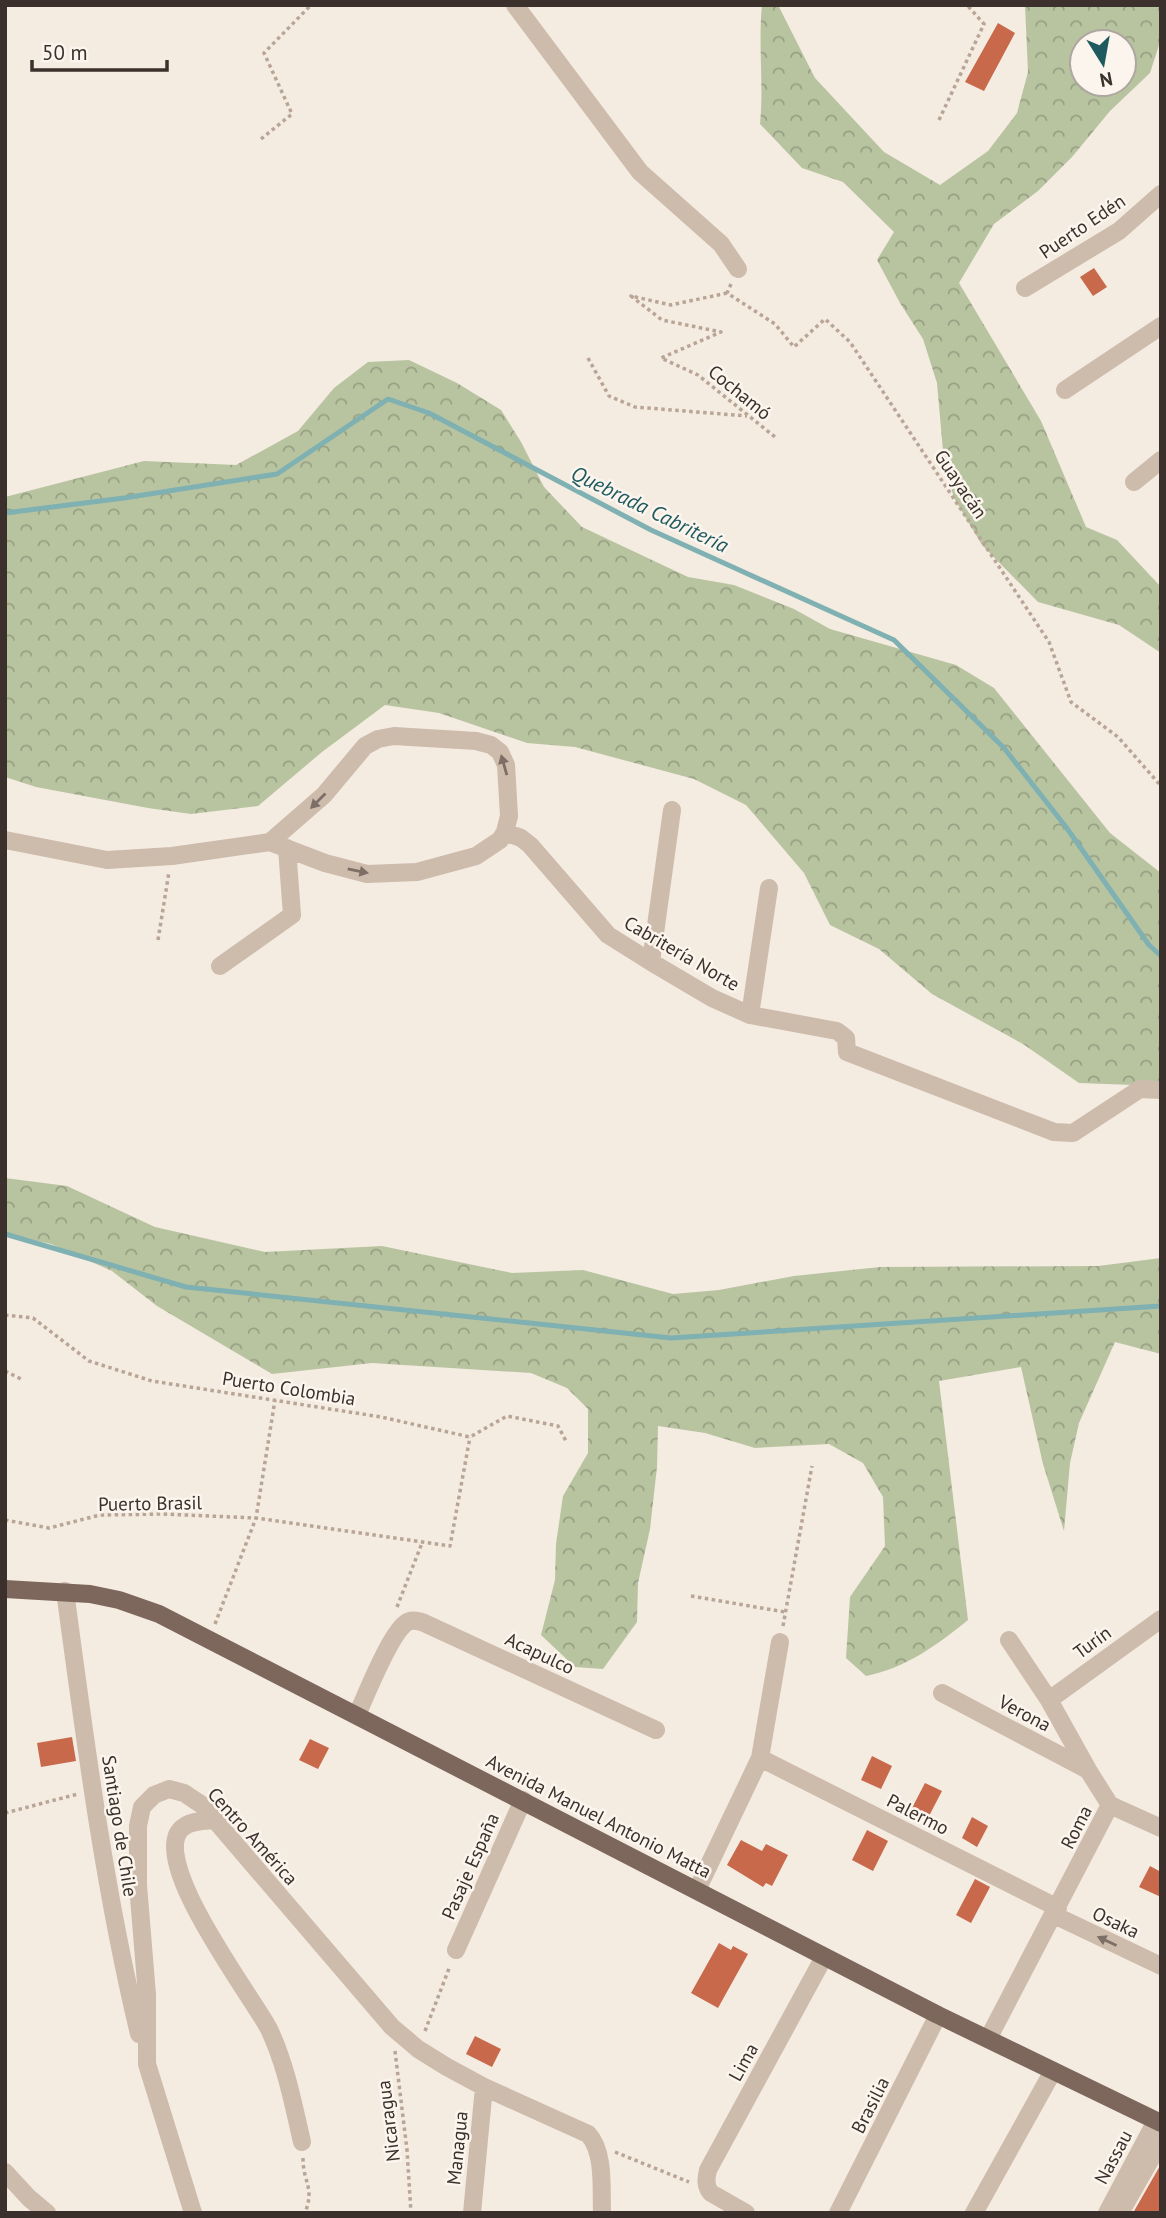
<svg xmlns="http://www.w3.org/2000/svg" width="1166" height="2218" font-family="'PT Sans',sans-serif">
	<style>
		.forest { fill: url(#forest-crowns); fill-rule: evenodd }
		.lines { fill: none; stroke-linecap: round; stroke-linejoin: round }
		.stream { stroke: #7fb0b2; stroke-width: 5 }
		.building { fill: #c8694b }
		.path { stroke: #b9a596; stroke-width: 3.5; stroke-dasharray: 3.5 3.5; stroke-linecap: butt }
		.minor { stroke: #cdbbac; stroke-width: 18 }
		.major { stroke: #7d675c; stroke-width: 18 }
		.oneway { fill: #7d6f65 }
		.labels { text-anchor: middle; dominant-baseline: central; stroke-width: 5; stroke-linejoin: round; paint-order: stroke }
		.street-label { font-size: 19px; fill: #3b302b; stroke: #fbf5ee }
		.water-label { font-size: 21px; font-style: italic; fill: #1f5a5e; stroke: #fbf5ee }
	</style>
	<defs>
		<pattern id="forest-crowns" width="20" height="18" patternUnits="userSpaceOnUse" patternTransform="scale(1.75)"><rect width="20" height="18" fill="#b8c4a0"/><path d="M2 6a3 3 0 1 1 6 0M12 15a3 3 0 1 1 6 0" fill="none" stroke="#97a083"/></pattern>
	</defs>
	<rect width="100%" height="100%" fill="#f4ebe1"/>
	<path class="forest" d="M 762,5 L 778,5 L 815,78 L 884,152 L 940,185 L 988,151 L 1017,113 L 1028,72 L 1025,5 L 1161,5 L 1161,39 L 1150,73 L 1110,111 L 1072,157 L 1038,191 L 994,224 L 959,283 L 1041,421 L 1086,527 L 1117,540 L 1161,587 L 1161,653 L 1119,625 L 1038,602 L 982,545 L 954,498 L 944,462 L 937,383 L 923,339 L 900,303 L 877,260 L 894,232 L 843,182 L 802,168 L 760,124 C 764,84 758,45 762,5 ZM 1082,42 L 1124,42 L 1124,84 L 1082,84 Z
		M 409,360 L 457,383 L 501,410 L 521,442 L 544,487 L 582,527 L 688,577 L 734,585 L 794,609 L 830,629 L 956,665 L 994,688 L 1110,833 L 1161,873 L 1161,1086 L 1079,1083 L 1023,1044 L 932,994 L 879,949 L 830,925 L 804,873 L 746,805 L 694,779 L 575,747 L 527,743 L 439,713 L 385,705 L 322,752 L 258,806 L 191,814 L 148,808 L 36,787 L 5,777 L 5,497 L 144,461 L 236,465 L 298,431 L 334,388 L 368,362 Z
		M 5,1178 L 67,1186 L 155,1227 L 265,1252 L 382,1246 L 512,1273 L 583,1270 L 673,1294 L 719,1290 L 794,1276 L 880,1267 L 1098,1266 L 1161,1258 L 1161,1354 L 1115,1342 L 1079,1423 L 1070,1463 L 1064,1531 L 1043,1464 L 1021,1367 L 939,1381 L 968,1620 C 937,1645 906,1668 866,1676 L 846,1658 L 850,1597 L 885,1546 L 883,1497 L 863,1463 L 829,1444 L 755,1448 L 705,1433 L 658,1426 L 657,1467 L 650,1529 L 638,1583 L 637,1622 L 603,1669 L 575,1667 L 541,1635 L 555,1580 L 556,1544 L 563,1496 L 588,1453 L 588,1409 L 567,1388 L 531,1373 L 372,1363 L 272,1374 L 157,1306 L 112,1271 L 51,1244 L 5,1234 Z"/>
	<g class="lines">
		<path class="stream" d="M 5,513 L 124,498 L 277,474 L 388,399 L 429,413 L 651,530 L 894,640 L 1004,748 L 1066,827 L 1149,945 L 1161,956
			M 5,1234 L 186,1287 L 671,1338 L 1161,1306"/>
	</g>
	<path class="building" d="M 998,23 L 1015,33 L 984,91 L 965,82 Z
		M 1094,268 L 1107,287 L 1093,296 L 1080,277 Z
		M 72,1737 L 76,1761 L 41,1767 L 37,1743 Z
		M 310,1739 L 329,1748 L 318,1769 L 299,1760 Z
		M 872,1756 L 892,1766 L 881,1789 L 861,1780 Z
		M 925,1783 L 942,1791 L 929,1816 L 912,1808 Z
		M 972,1817 L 988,1826 L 977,1847 L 962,1838 Z
		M 867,1830 L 888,1841 L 873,1871 L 852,1860 Z
		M 741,1840 L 762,1851 L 766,1844 L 788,1855 L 772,1886 L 766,1883 L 763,1887 L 727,1865 Z
		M 1150,1866 L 1161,1872 L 1161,1897 L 1139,1887 Z
		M 975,1879 L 990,1887 L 971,1923 L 956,1915 Z
		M 719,1943 L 731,1950 L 733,1946 L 748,1954 L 718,2008 L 691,1993 Z
		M 475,2036 L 501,2049 L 492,2067 L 466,2054 Z
		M 1161,2164 L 1161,2213 L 1133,2213 Z"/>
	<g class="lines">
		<path class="path" d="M 939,120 L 984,24 L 967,5
			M 261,139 L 292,114 L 264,53 L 311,5
			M 731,284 L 727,293 L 775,324 L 794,347 L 825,319 L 850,342 L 1049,642 L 1071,702 L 1118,737 L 1161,786
			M 727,293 L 671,305 L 631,296 L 662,320 L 721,332 L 661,358 L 698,375 L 775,437
			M 588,358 L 609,396 L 635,407 L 747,416
			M 158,940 L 169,872
			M 5,1315 L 33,1318 L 89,1361 L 152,1381 L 381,1417 L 470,1437 L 507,1416 L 558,1426 L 567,1443
			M 5,1371 L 21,1379
			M 5,1520 L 49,1528 L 100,1515 L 163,1514 L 256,1518 L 450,1546 L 470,1437
			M 691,1596 L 785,1612
			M 397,1607 L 422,1543
			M 215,1624 L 256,1518 L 275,1400
			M 783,1626 L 812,1466
			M 5,1813 L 78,1794
			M 425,2031 L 450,1966
			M 395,2051 L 407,2150 L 411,2213
			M 615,2152 L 689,2182
			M 303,2158 C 303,2183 315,2187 305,2213"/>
		<path class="minor" d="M 515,5 L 640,172 L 721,244 L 738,269
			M 1025,288 L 1119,231 L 1161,194
			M 1065,390 L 1161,326
			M 1134,482 L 1161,460
			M 505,832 L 521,838 L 530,845 L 608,935 L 651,962 L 712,998 L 750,1015 L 837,1031 L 846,1038 L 847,1052 L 1054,1132 L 1073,1133 L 1140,1089 L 1161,1090
			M 5,840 L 107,860 L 172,856 L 270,842 L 324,795 L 365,746 L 378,739 L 394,736 L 476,741 L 491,745 L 500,752 L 506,765 L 509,816 L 505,832 L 500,840 L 476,856 L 417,872 L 367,874 L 325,863 L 270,842
			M 651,962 L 672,810
			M 220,966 L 292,915 L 287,848
			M 750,1015 L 769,888
			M 65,1591 C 85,1740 104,1888 139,2034
			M 1009,1640 L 1049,1700 L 1088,1770 L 1110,1805
			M 942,1693 L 1088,1770
			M 1049,1700 L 1161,1619
			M 357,1715 C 366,1695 390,1634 406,1623 C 411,1619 417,1621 422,1622 L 656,1730
			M 760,1758 L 1058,1908
			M 1110,1805 L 1161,1828
			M 216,1820 C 207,1821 194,1820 185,1826 C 141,1852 254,1999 269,2029 C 286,2065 293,2103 302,2142
			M 697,1890 L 760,1758 L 780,1642
			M 1054,1915 L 1161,1966
			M 456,1950 L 523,1800
			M 988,2039 L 1110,1805
			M 5,2172 L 29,2198 L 47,2213
			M 193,2213 L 147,2064 L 147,1995 L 138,1885 L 138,1826 L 142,1807 L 154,1795 L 169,1789 L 184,1793 L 202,1805 L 392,2027 L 418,2049 L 447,2067 L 484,2087 L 588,2134 C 605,2152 601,2189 602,2213
			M 472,2213 L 484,2087
			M 746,2213 L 711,2193 C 705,2186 706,2179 708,2170 L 824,1957
			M 838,2213 L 938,2015
			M 974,2213 L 1053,2071
			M 1107,2213 L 1156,2121
			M 1120,2213 L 1161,2141"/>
		<path class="major" d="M 5,1589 L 90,1594 L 119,1600 L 159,1614 L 938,2015 L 1161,2123"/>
	</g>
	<defs><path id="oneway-solid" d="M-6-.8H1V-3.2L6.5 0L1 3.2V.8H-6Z" transform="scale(1.75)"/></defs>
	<g class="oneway">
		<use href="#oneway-solid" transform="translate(504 765) rotate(-106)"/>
		<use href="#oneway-solid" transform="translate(318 801) rotate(135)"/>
		<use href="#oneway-solid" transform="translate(358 871) rotate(12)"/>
		<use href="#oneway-solid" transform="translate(1107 1941) rotate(-155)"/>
	</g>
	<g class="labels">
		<g class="street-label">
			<text transform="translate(1082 226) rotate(-34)">Puerto Edén</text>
			<text transform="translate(740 392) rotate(39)">Cochamó</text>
			<text transform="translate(961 484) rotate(56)">Guayacán</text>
			<text transform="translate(682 953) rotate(30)">Cabritería Norte</text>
			<text transform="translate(289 1388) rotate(9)">Puerto Colombia</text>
			<text transform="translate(150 1503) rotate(-1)">Puerto Brasil</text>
			<text transform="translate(1092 1642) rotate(-36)">Turín</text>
			<text transform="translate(540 1653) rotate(25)">Acapulco</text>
			<text transform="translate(1025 1713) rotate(28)">Verona</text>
			<text transform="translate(918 1814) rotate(27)">Palermo</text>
			<text transform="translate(599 1816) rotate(27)">Avenida Manuel Antonio Matta</text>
			<text transform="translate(120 1826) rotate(81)">Santiago de Chile</text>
			<text transform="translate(1076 1827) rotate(-63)">Roma</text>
			<text transform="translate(253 1836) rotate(48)">Centro América</text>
			<text transform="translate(470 1866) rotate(-66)">Pasaje España</text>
			<text transform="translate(1116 1922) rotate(25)">Osaka</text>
			<text transform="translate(743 2062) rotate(-61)">Lima</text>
			<text transform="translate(870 2105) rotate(-63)">Brasilia</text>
			<text transform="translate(388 2121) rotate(-97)">Nicaragua</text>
			<text transform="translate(457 2148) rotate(-84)">Managua</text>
			<text transform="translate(1113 2157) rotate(-62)">Nassau</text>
		</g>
		<g class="water-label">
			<text transform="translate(650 509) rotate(26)">Quebrada Cabritería</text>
		</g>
	</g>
	<rect width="1166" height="2218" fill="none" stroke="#3b302b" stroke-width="14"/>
	<g transform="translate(1103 63) rotate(169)"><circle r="33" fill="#fbf5ee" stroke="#aea6a0" stroke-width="2"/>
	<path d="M0-5L12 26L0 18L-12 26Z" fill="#1f5a5e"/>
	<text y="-10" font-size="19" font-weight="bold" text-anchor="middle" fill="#3b302b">N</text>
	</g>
	<path d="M32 60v10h135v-10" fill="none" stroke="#3b302b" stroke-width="3.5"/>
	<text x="42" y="60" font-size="21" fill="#3b302b" stroke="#fbf5ee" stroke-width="5" paint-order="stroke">50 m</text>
</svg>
